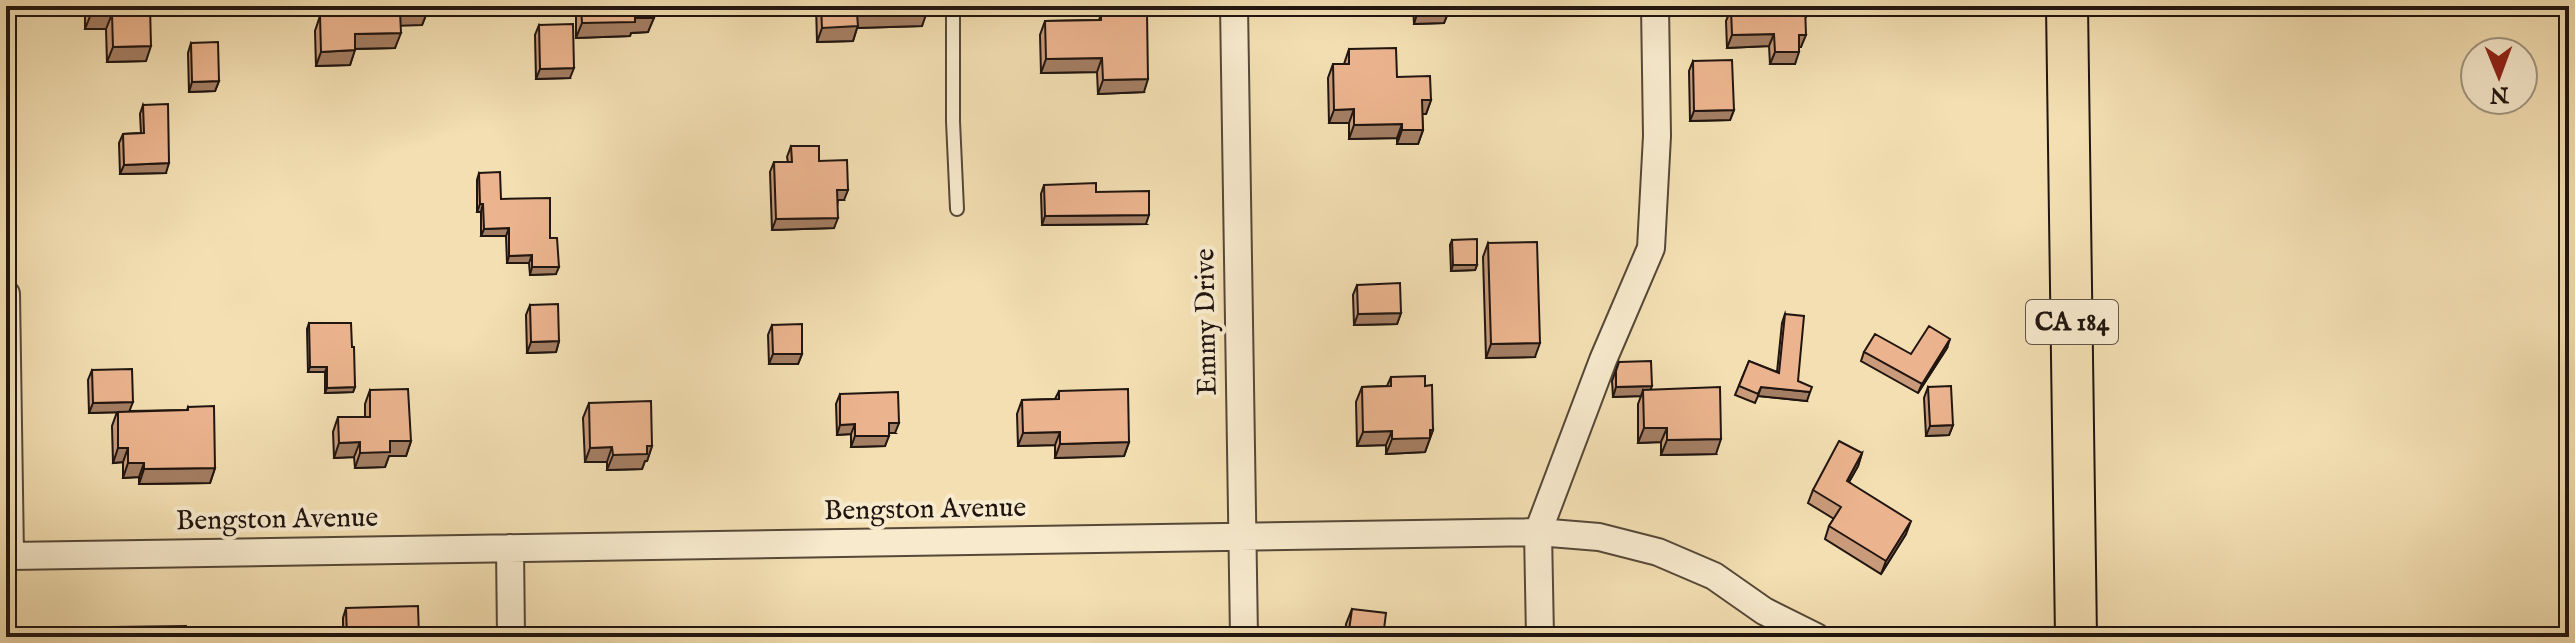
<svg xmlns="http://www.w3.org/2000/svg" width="2575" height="643" font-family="'IM FELL English',serif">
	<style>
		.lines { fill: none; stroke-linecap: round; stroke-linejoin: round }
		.service-casing { stroke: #554838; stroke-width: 16 }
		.minor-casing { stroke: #554838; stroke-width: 30 }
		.primary-casing { stroke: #201510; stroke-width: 44 }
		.service { stroke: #f7eacd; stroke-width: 12 }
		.minor { stroke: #f7eacd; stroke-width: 26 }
		.primary { stroke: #f3dfb2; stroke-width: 40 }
		.wall { fill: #ca9b7a; stroke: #201510; stroke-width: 2 }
		.shaded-wall { fill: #a47e63; stroke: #201510; stroke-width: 2 }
		.building { fill: #ebb48e; stroke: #201510; stroke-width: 2 }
		.labels { text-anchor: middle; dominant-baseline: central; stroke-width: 8; stroke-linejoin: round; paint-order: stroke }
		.shield { fill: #f7eacd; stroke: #605549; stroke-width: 2 }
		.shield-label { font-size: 26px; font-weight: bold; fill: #201510 }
		.street-label { font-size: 28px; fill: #201510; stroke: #f7eacd }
	</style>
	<rect width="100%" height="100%" fill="#f3dfb2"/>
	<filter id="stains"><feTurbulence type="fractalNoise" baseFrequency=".0025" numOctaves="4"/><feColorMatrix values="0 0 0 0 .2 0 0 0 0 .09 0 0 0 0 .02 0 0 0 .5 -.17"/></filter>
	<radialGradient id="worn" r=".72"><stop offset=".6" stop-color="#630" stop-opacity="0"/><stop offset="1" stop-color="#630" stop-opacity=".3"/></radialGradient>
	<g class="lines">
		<g class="service-casing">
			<path id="service" d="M 953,6 L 953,121 L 957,209"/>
		</g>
		<g class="minor-casing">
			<path id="minor" d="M 1234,6 L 1244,637
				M 6,294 L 10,556 L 1538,532 L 1599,537 L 1658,552 L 1714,576 L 1764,611 L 1816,637
				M 510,548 L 511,637
				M 1540,637 L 1538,532 L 1603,360 L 1651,248 L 1657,136 L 1655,6"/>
		</g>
		<g class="primary-casing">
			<path id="primary" d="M 2067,6 L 2076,637"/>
		</g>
		<use href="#service" class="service"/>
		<use href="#minor" class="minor"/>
		<use href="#primary" class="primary"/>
	</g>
	<path class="wall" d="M 85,6 L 164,6 L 164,7 L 150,7 L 146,61 L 107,62 L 106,29 L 85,29 Z
		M 343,6 L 427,6 L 428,10 L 422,25 L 400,25 L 395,48 L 355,49 L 350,65 L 316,66 L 315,31 L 320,16 L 344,16 Z
		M 577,6 L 653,6 L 648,32 L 631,33 L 630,36 L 576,38 L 576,10 Z
		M 816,6 L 927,6 L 922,26 L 857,28 L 853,41 L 817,42 Z
		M 1413,6 L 1448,6 L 1448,13 L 1444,23 L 1414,24 Z
		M 1765,6 L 1810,6 L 1806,17 L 1805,17 L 1801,47 L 1799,47 L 1795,64 L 1770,64 L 1769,46 L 1727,48 L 1726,21 L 1731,9 L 1765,8 Z
		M 1101,14 L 1144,92 L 1098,94 L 1097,72 L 1041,73 L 1040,35 L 1045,21 L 1099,20 Z
		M 539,25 L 570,78 L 536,79 L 535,35 Z
		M 191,43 L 219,81 L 215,91 L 189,92 L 188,53 Z
		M 1349,49 L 1397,77 L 1431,100 L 1426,114 L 1422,114 L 1423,130 L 1418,144 L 1397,144 L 1397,138 L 1349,139 L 1349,123 L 1329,123 L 1328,78 L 1333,64 L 1344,64 Z
		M 1693,61 L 1734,110 L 1730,120 L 1690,121 L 1689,71 Z
		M 143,105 L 166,173 L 120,174 L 119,143 L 123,134 L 141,133 L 140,114 Z
		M 791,146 L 819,161 L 844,200 L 838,200 L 834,228 L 772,230 L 770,172 L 774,162 L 788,162 L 787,157 Z
		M 479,173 L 501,199 L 550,238 L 556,274 L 530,275 L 529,263 L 507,263 L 506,236 L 481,236 L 481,212 L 477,212 L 477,180 Z
		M 1044,185 L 1096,192 L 1146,224 L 1042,225 L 1041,194 Z
		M 1452,240 L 1477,265 L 1475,270 L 1451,271 L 1450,245 Z
		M 1488,243 L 1535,357 L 1486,358 L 1483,257 Z
		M 1357,285 L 1401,313 L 1397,324 L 1354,325 L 1353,295 Z
		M 530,305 L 559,341 L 556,352 L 527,353 L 526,315 Z
		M 1785,314 L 1798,381 L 1807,401 L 1758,396 L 1755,403 L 1735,395 L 1749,361 L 1777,372 L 1782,323 Z
		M 309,323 L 352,347 L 355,387 L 353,392 L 325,393 L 325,372 L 308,372 L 307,329 Z
		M 772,325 L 802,354 L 798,364 L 769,364 L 768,335 Z
		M 1947,348 L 1918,393 L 1861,361 L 1864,352 L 1911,354 Z
		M 1619,362 L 1651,389 L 1716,454 L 1661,455 L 1661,442 L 1638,443 L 1638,404 L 1641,396 L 1613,397 L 1612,381 Z
		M 92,370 L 130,411 L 187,410 L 188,407 L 215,468 L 210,483 L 139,484 L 139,477 L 123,478 L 123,462 L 113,463 L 112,426 L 117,412 L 89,413 L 88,380 Z
		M 1391,377 L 1425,386 L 1433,430 L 1425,452 L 1386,454 L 1386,445 L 1357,446 L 1356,402 L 1362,387 L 1387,386 Z
		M 1928,387 L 1953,425 L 1949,435 L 1926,436 L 1924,398 Z
		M 370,390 L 411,441 L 406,456 L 389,456 L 385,467 L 355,468 L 354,457 L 334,458 L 333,432 L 338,417 L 365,417 L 365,404 Z
		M 1059,391 L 1129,442 L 1124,456 L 1055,458 L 1055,445 L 1018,446 L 1017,414 L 1022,400 L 1055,399 Z
		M 840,394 L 895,433 L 889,433 L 885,446 L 851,447 L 851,434 L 837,435 L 836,404 Z
		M 589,403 L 652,446 L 647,461 L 645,461 L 642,469 L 607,470 L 607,462 L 585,462 L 583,418 Z
		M 1862,453 L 1858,466 L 1849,482 L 1906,534 L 1881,574 L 1825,539 L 1829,526 L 1834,519 L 1808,503 L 1813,490 Z
		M 346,608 L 419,637 L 343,637 L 343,618 Z
		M 1352,609 L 1383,637 L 1345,637 L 1346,624 Z"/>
	<path class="shaded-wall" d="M 1804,6 L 1810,6 L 1806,17 L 1800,17 Z
		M 428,10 L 422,25 L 394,26 L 400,11 Z
		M 927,12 L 922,26 L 857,28 L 853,41 L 817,42 L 822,28 L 857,14 Z
		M 1448,13 L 1444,23 L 1414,24 L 1417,14 Z
		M 91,14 L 112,14 L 106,29 L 85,29 Z
		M 635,18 L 654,18 L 648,32 L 631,33 L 630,36 L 576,38 L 582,23 Z
		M 401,33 L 395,48 L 349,49 L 355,34 Z
		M 1774,34 L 1769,46 L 1727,48 L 1732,35 Z
		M 1799,35 L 1806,35 L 1801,47 L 1794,47 Z
		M 151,46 L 146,61 L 107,62 L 113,47 Z
		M 355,50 L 350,65 L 316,66 L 321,52 Z
		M 1775,52 L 1799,52 L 1795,64 L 1770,64 Z
		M 1102,58 L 1097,72 L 1041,73 L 1046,59 Z
		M 574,68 L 570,78 L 536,79 L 540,69 Z
		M 1148,79 L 1144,92 L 1098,94 L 1103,80 Z
		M 219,81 L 215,91 L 189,92 L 192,82 Z
		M 1422,100 L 1431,100 L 1426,114 L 1417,114 Z
		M 1354,109 L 1349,123 L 1329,123 L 1334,110 Z
		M 1734,110 L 1730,120 L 1690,121 L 1694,111 Z
		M 1402,124 L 1397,138 L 1349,139 L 1354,125 Z
		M 1402,130 L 1423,130 L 1418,144 L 1397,144 Z
		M 169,163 L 166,173 L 120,174 L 124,165 Z
		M 837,190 L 848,190 L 844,200 L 833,200 Z
		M 480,204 L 483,204 L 481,212 L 477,212 Z
		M 1149,215 L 1146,224 L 1042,225 L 1045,216 Z
		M 838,218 L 834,228 L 772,230 L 776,219 Z
		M 509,228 L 506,236 L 481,236 L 484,229 Z
		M 532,255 L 529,263 L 507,263 L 509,256 Z
		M 1453,265 L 1477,265 L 1475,270 L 1451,271 Z
		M 532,267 L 559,267 L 556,274 L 530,275 Z
		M 1401,313 L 1397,324 L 1354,325 L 1358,314 Z
		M 1950,339 L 1947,348 L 1918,393 L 1922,384 Z
		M 559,341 L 556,352 L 527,353 L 531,342 Z
		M 1540,343 L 1535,357 L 1486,358 L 1491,344 Z
		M 773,354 L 802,354 L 798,364 L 769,364 Z
		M 310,367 L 327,367 L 325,372 L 308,372 Z
		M 1652,386 L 1648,396 L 1643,390 L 1641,396 L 1613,397 L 1616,387 Z
		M 355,387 L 353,392 L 325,393 L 327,388 Z
		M 1761,387 L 1810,392 L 1807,401 L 1758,396 Z
		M 133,402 L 129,412 L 89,413 L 93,403 Z
		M 889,423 L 899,423 L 895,433 L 885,433 Z
		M 855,424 L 851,434 L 837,435 L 840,425 Z
		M 1953,425 L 1949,435 L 1926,436 L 1930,426 Z
		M 1644,428 L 1667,428 L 1661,442 L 1638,443 Z
		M 1433,430 L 1425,452 L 1386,454 L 1392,439 Z
		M 1392,431 L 1386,445 L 1357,446 L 1363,432 Z
		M 1060,432 L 1055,445 L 1018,446 L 1023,433 Z
		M 855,436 L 889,436 L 885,446 L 851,447 Z
		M 1721,439 L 1716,454 L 1661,455 L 1667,440 Z
		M 390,441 L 411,441 L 406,456 L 389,456 L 385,467 L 355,468 L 360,453 Z
		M 360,442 L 354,457 L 334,458 L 339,443 Z
		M 1129,442 L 1124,456 L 1055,458 L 1060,444 Z
		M 647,446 L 652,446 L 647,461 L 645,461 L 642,469 L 607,470 L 613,455 Z
		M 612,447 L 607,462 L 585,462 L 590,448 Z
		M 118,448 L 128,448 L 123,462 L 113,463 Z
		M 1862,453 L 1858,466 L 1842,494 L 1847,481 Z
		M 128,463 L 144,463 L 139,477 L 123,478 Z
		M 215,468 L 210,483 L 139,484 L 144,469 Z
		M 1911,521 L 1906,534 L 1881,574 L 1886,561 Z"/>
	<path class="building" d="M 91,6 L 150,6 L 151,46 L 113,47 L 112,14 L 91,14 Z
		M 349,6 L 427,6 L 428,10 L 400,11 L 401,33 L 355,34 L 355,50 L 321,52 L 320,16 L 349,16 Z
		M 581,6 L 653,6 L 654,18 L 635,18 L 635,22 L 582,23 Z
		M 821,6 L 927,6 L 927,12 L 857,14 L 858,26 L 822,28 Z
		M 1417,6 L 1448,6 L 1448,13 L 1417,14 Z
		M 1769,6 L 1805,6 L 1806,35 L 1799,35 L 1799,52 L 1775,52 L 1774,34 L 1732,35 L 1731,9 L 1769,8 Z
		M 1147,13 L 1148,79 L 1103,80 L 1102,58 L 1046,59 L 1045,21 L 1101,20 L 1101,14 Z
		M 573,24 L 574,68 L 540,69 L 539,25 Z
		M 218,42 L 219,81 L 192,82 L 191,43 Z
		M 1396,48 L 1397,77 L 1430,76 L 1431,100 L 1422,100 L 1423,130 L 1402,130 L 1402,124 L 1354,125 L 1354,109 L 1334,110 L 1333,64 L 1349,64 L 1349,49 Z
		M 1732,60 L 1734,110 L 1694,111 L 1693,61 Z
		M 168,104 L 169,163 L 124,165 L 123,134 L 144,133 L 143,105 Z
		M 791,146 L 819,146 L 819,161 L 847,160 L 848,190 L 837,190 L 838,218 L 776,219 L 774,162 L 792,162 Z
		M 500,172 L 501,199 L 550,198 L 550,238 L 557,238 L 559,267 L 532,267 L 532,255 L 509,256 L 509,228 L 484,229 L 483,204 L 480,204 L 479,173 Z
		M 1096,183 L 1096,192 L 1149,191 L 1149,215 L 1045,216 L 1044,185 Z
		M 1477,239 L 1477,265 L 1453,265 L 1452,240 Z
		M 1537,242 L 1540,343 L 1491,344 L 1488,243 Z
		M 1400,283 L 1401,313 L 1358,314 L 1357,285 Z
		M 558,304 L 559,341 L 531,342 L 530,305 Z
		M 1785,314 L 1804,316 L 1798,381 L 1812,387 L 1810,392 L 1761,387 L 1758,394 L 1739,386 L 1749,361 L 1779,373 Z
		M 309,323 L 351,323 L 352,347 L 354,347 L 355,387 L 327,388 L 327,367 L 310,367 Z
		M 802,324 L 802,354 L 773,354 L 772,325 Z
		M 1929,326 L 1950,339 L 1922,384 L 1864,352 L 1875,334 L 1911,354 Z
		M 1651,361 L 1652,386 L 1616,387 L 1616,371 L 1619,362 Z
		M 132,369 L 133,402 L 93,403 L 92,370 Z
		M 1425,376 L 1425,386 L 1432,385 L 1433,430 L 1430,430 L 1430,438 L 1392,439 L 1392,431 L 1363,432 L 1362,387 L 1391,386 L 1391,377 Z
		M 1951,386 L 1953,425 L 1930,426 L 1928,387 Z
		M 1720,387 L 1721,439 L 1667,440 L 1667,428 L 1644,428 L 1643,390 Z
		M 408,389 L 411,441 L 390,441 L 390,452 L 360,453 L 360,442 L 339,443 L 338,417 L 370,417 L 370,390 Z
		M 1128,389 L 1129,442 L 1060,444 L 1060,432 L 1023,433 L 1022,400 L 1059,399 L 1059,391 Z
		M 898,392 L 899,423 L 889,423 L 889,436 L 855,436 L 855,424 L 840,425 L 840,394 Z
		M 651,401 L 652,446 L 647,446 L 647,454 L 613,455 L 612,447 L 590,448 L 589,403 Z
		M 214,406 L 215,468 L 144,469 L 144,463 L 128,463 L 128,448 L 118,448 L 118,412 L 188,410 L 188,407 Z
		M 1839,441 L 1862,453 L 1847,481 L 1911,521 L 1886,561 L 1829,526 L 1841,507 L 1813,490 Z
		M 418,606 L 419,637 L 347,637 L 346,608 Z
		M 1352,609 L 1386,613 L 1383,637 L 1348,637 Z
		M 186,626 L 187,637 L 113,637 L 112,627 Z
		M 1086,629 L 1087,637 L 1047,637 L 1047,630 Z"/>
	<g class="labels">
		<rect class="shield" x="2026" y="300" width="92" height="44" rx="6"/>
		<g class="shield-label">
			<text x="2072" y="322">CA 184</text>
		</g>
		<g class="street-label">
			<text transform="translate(1207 322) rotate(-91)">Emmy Drive</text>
			<text transform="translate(925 510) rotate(-1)">Bengston Avenue</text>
			<text transform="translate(277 520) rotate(-1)">Bengston Avenue</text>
		</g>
	</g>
	<rect width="2575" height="643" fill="none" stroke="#f3dfb2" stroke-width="32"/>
	<rect x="8" y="8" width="2559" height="627" fill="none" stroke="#201510" stroke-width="4"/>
	<rect x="16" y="16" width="2543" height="611" fill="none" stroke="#201510" stroke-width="2"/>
	<g transform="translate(2499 76) rotate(179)"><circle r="38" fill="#f7eacd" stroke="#a19581" stroke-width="2"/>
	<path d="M0-6L14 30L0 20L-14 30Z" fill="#8f2418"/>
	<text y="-12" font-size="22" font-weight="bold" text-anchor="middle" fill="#201510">N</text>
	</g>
	<rect width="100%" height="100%" filter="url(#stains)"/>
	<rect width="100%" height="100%" fill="url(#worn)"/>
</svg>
